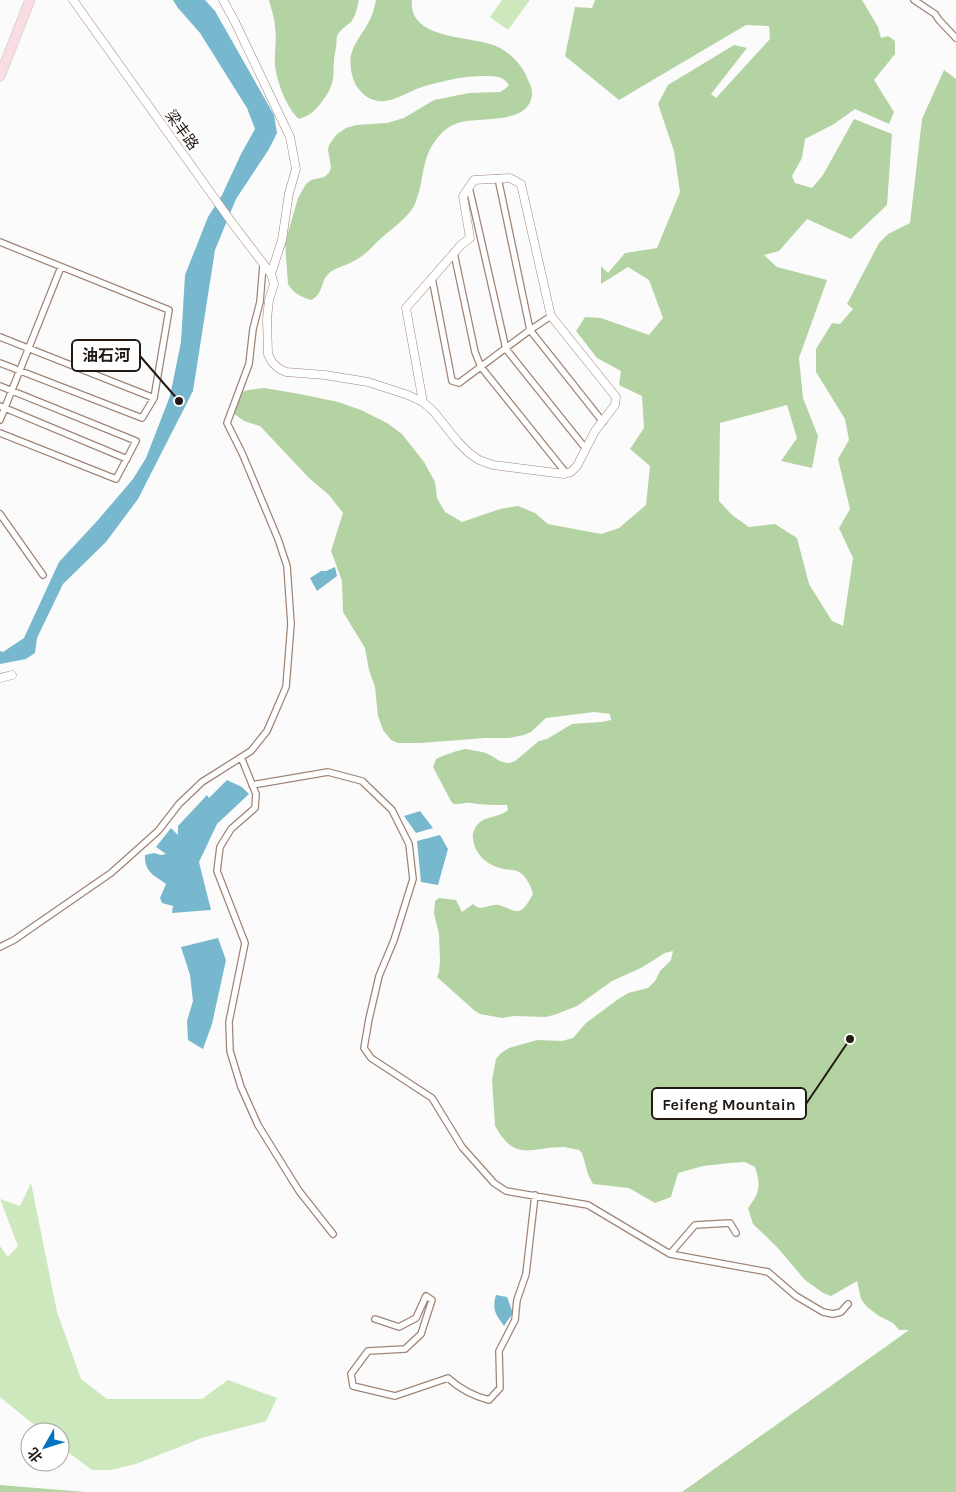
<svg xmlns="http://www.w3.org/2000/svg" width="956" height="1492" font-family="Karla,'Noto Sans SC',sans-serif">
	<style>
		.green { fill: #cce8bc }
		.forest { fill: #b4d3a3 }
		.water { fill: #78b8ce }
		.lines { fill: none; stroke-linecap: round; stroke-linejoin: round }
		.minor-casing { stroke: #a08476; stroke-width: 8 }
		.tertiary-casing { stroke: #a08476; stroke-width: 9 }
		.primary-casing { stroke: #d8d6d5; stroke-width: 11 }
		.minor { stroke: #fff; stroke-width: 5.5 }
		.tertiary { stroke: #fff; stroke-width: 8 }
		.primary { stroke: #fadde3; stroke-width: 9 }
		.labels { text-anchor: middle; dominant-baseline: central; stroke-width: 5; stroke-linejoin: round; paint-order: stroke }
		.street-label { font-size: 15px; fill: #241a14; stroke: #fff }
		.leader { fill: none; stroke: #241a14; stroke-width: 2 }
		.callout-dot { fill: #241a14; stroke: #fff; stroke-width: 2 }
		.callout { fill: #fff; stroke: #241a14; stroke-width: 2 }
		.callout-label { font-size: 16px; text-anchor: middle; font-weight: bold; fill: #241a14 }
	</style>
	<rect width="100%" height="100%" fill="#fbfbfb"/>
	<path class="green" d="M 502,0 L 530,0 L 508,30 L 490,17 Z
		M 31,1183 L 57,1312 L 81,1379 L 107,1399 L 202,1399 L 228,1380 L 277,1398 L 266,1421 L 202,1438 L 136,1464 L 110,1470 L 92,1470 L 60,1446 L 60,1432 L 43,1432 L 0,1397 L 0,1246 L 8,1257 L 18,1246 L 0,1199 L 20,1206 Z"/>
	<path class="forest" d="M 269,0 L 359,0 C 357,7 356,16 351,22 C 346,26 340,30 337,36 C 336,40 337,44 336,48 C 330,73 340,79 321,103 C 315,111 309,116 299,119 C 287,109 277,82 275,66 C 274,53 277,40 275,27 C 275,18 271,9 269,0 Z
		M 376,0 L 412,0 C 408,38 465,36 490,44 C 505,48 519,61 526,75 C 528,81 532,86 532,93 C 531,126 479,116 458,123 C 451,125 444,130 439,136 C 425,152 424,168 420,188 C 418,194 417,200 414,206 C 405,221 388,231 376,243 C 371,248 366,254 359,258 C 351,264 340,266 332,271 C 319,279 325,294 311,300 C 301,297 293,293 288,284 L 285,243 L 298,198 L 306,184 L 311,180 L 324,177 L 329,173 L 331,167 L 328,150 L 329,145 L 336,135 L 346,128 L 356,125 L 387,123 L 404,118 L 434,100 L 469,93 L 500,92 L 505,89 L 509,85 C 503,76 496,76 486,76 C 470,76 456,78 441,82 C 431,84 420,87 412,91 C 392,101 374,109 358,88 C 352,81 349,64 351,55 C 353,45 362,34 367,25 C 372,17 374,9 376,0 Z
		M 595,0 L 862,0 L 878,27 L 881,38 L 888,36 L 895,41 L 895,54 L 874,80 L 894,112 L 889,124 L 855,109 L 834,124 L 805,139 L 802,158 L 792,176 L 795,183 L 812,188 L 823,175 L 854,119 L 892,134 L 887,205 L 851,239 L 807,219 L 779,251 L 764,255 L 777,267 L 827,280 L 799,358 L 803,398 L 818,436 L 812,468 L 781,461 L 797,438 L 787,405 L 720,423 L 719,501 L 732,515 L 749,527 L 775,524 L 797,538 L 809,584 L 832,621 L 843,626 L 853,558 L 839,528 L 850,509 L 838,459 L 849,440 L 845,419 L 816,372 L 816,349 L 832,323 L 840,324 L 853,309 L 847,304 L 879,243 L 888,234 L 910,223 L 922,119 L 944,70 L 956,79 L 956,1492 L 682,1492 L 909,1330 L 899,1330 L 893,1323 L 879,1316 L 867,1307 L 861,1299 L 857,1281 L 831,1296 L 823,1293 L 805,1280 L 776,1246 L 753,1224 L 748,1208 C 760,1192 761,1186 755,1167 L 745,1162 L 730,1163 L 703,1166 L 678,1173 L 671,1197 L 655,1203 L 629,1188 L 593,1184 L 588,1174 L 582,1153 L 579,1150 C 574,1149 569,1148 564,1147 C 530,1147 516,1163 495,1126 L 492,1080 L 496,1059 L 501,1053 L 509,1048 L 537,1040 L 562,1041 L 573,1038 L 586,1023 L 617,1000 L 628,993 L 648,988 L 655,981 L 660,971 L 671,960 L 673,951 L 665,953 L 641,968 L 612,981 L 577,1006 L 557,1014 L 546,1017 L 514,1016 L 502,1018 L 480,1014 L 475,1011 L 437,977 L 439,972 L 440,960 L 439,934 L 434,914 L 435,901 L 439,898 L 456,900 L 462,912 L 473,904 C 482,913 489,903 499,905 C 505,906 516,914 521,910 C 526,907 530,899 533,894 C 531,886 526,876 519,872 C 514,869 509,870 504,869 C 488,866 475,855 473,839 C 472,833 475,826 480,822 C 488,816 500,817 508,810 L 507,805 C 493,805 484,805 471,803 C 464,802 458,806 452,803 L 433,767 L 436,759 C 441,756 462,749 466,749 C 471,750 477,751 482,752 C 495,754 501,768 515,761 L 539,741 L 547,739 L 572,724 L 601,722 L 611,720 L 610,714 L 594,712 L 546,718 L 531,732 L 524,735 L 509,738 L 485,738 L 420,743 L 398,743 L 391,740 L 383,730 L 378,716 L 375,687 L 369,670 L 365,648 L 343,612 L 342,581 L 331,551 L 343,513 L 329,495 L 309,478 L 260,426 L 244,421 L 230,411 L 233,395 L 248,390 L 264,388 L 300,394 L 338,402 L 361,410 L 387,423 L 402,434 L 424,462 L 435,482 L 437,498 L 445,512 L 462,522 L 500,509 L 518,506 L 535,513 L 548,524 L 601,534 L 619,528 L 646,505 L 650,466 L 630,449 L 644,428 L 642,396 L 619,385 L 621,371 L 597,358 L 576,331 L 585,317 L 601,318 L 649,335 L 663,318 L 649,280 L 628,267 L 601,284 L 601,266 L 608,273 L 625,253 L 657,248 L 680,192 L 674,151 L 658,104 L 668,85 L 734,45 L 747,48 L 711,94 L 716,98 L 770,39 L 769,26 L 746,25 L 619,100 L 565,56 L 575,7 L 592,8 Z
		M 0,1485 L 85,1492 L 0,1492 Z"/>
	<path class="water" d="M 173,0 L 205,0 L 215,11 L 274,115 L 277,133 L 269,149 L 236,199 L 215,250 L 193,391 L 138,499 L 106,542 L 63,584 L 37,638 L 35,653 L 26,659 L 0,664 L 0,651 L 3,652 L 24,638 L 59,562 L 98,520 L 133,479 L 146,458 L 170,396 L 181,342 L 185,275 L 208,217 L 222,195 L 241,154 L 255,129 L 247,108 L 200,33 L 178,8 Z
		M 335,567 L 337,576 L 317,591 L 310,578 L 321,571 L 326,571 Z
		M 227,780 L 242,787 L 249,794 L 217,824 L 199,862 L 211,910 L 172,913 L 173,906 L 162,903 L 160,898 L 166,884 C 154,875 144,872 145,855 L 154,853 L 161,855 L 166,854 L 156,847 L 171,828 L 178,835 L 178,826 L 207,795 L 209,798 Z
		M 420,811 L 433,828 L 416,833 L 404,816 Z
		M 440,835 L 448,849 L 438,885 L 421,882 L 417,841 Z
		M 218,938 L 226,960 L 212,1024 L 203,1049 L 188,1040 L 187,1021 L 193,1001 L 190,975 L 181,947 Z
		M 496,1295 L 507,1297 L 513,1313 L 504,1326 C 495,1314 492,1309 496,1295 Z"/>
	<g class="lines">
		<g class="minor-casing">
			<path id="minor" d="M 914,0 L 935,14 L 939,20 L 956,38
				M 498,178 L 530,330 L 551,316
				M 469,187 L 506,349 L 586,449
				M 0,242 L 169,310 L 154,398 L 142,418 L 0,363
				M 454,253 L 475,352 L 481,367 L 566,473
				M 432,278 L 452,381 L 459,383 L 530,330 L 603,422
				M 0,337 L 154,398
				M 0,386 L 136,441 L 116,479 L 0,433
				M 0,406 L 127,459
				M 0,420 L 61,267
				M 0,514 L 43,575
				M 241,757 L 256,794 L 255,808 L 231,829 L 220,847 L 217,871 L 245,943 L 229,1022 L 230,1051 L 241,1087 L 258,1125 L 299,1191 L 333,1234
				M 252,785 L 328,772 L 362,781 L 392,810 L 409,844 L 413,879 L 394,940 L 379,976 L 369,1019 L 364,1048 L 371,1058 L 432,1098 L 462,1147 L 494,1183 L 506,1191 L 588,1205 L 670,1254 L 695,1225 L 730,1223 L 736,1233
				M 0,947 L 14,940 L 111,873 L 158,831 L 179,804 L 202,782 L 251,751 L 267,731 L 286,687 L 291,624 L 287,566 L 278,539 L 242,453 L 227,423 L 249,364 L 253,329 L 260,302 L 263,265
				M 670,1254 L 768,1272 L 796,1296 L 823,1312 L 833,1314 L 841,1312 L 848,1304
				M 375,1319 L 399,1327 L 416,1318 L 426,1296 L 432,1300 L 421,1334 L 405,1349 L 368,1351 L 351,1374 L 353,1386 L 395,1396 L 448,1378 C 460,1389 473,1396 489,1400 L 500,1388 L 499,1351 L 515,1320 L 517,1300 L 526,1274 L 535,1195"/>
		</g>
		<g class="tertiary-casing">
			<path id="tertiary" d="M 73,0 L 233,224 L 271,274
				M 223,0 L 235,22 L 290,137 L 296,169 L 289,193 L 282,240 L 271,274 L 274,284 L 269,300 L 267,319 L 268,354 L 272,362 L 278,368 L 286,372 L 325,375 L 368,382 L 408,395 L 423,402 L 434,412 L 458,442 L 469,453 L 479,460 L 493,465 L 564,474 L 571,472 L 577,466 L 595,431 L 615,405 L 616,397 L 551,316 L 521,184 L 510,178 L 474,180 L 463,196 L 470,238 L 461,245 L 406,308 L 423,402
				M 0,678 L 12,675"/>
		</g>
		<g class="primary-casing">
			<path id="primary" d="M 0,76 L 30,0"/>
		</g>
		<use href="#minor" class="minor"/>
		<use href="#tertiary" class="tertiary"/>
		<use href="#primary" class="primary"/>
	</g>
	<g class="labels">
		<g class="street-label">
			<text transform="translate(182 130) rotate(54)">梁丰路</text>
		</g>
	</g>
	<path class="leader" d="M179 401L140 356M850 1039L806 1104"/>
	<g class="callout-dot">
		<circle cx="179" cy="401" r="5"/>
		<circle cx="850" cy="1039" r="5"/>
	</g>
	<g class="callout">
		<rect x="72" y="340" width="68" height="31" rx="5"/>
		<rect x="652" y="1088" width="154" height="31" rx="5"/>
	</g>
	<g class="callout-label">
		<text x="106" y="361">油石河</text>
		<text x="729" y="1110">Feifeng Mountain</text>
	</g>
	<g transform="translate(45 1447) rotate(231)"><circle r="24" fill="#ffffff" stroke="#a7a3a1"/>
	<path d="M0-4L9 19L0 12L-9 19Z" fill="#0273be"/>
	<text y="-8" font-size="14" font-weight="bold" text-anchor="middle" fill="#241a14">北</text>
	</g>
</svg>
